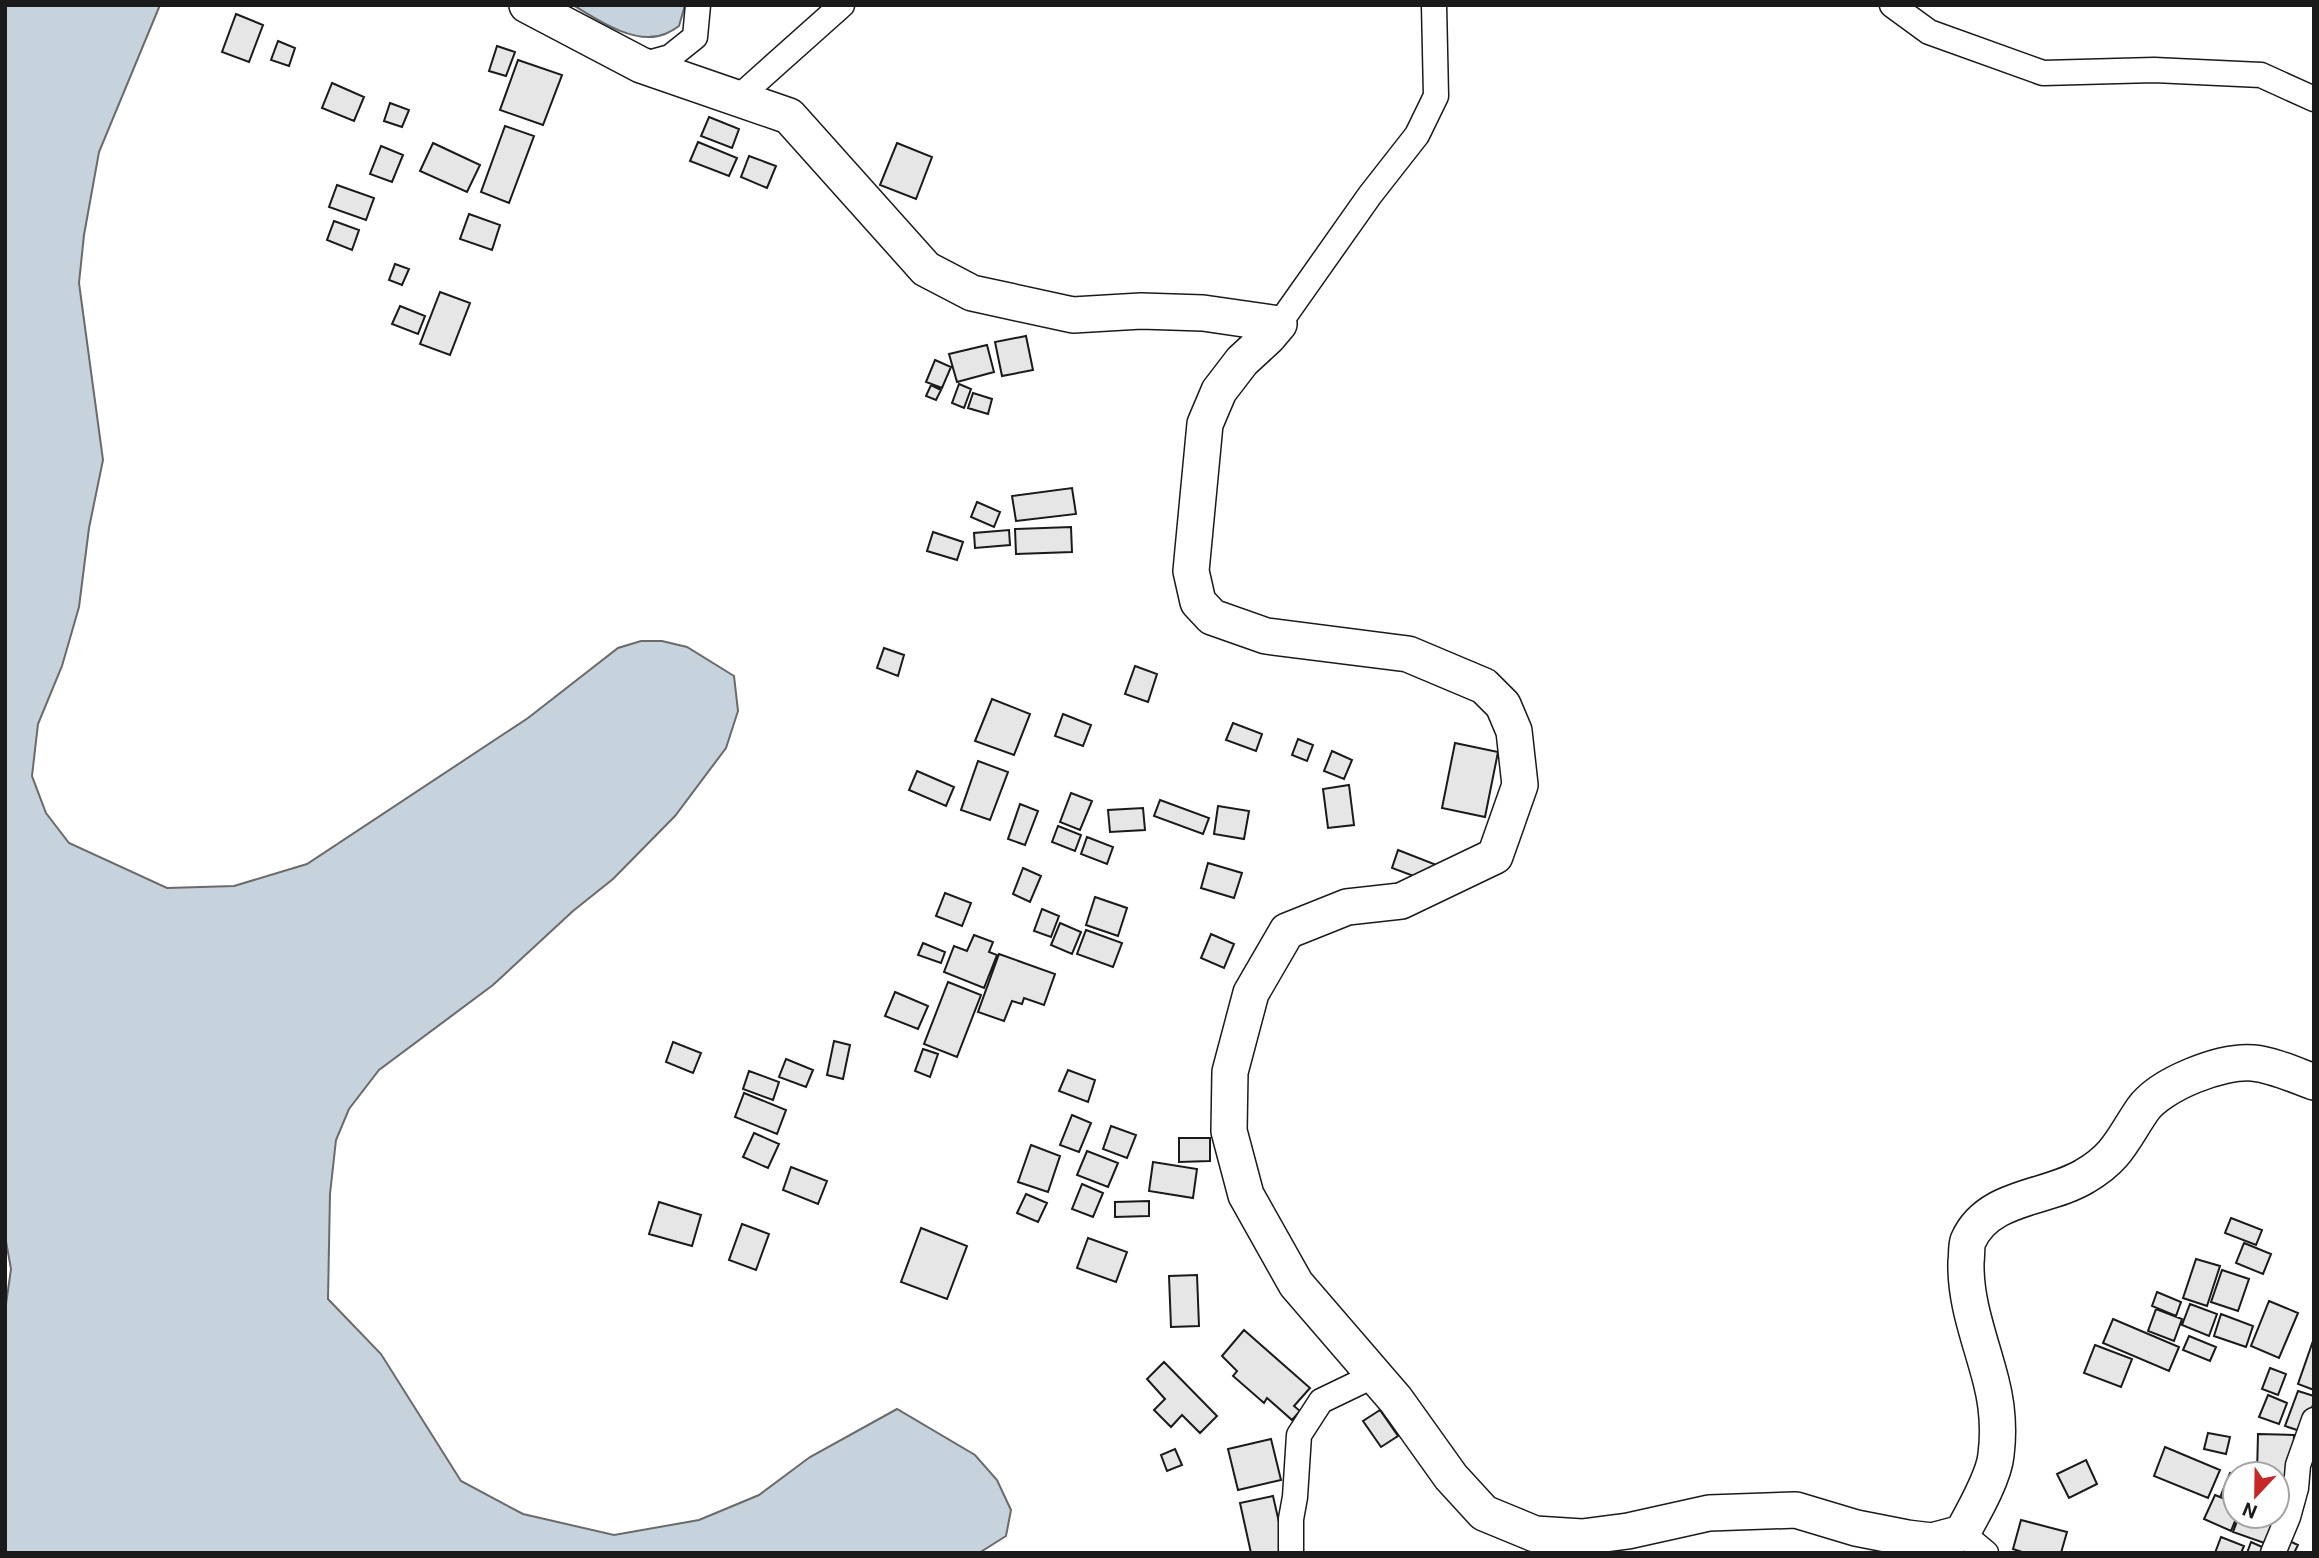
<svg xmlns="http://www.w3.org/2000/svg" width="2319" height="1558" font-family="Roboto,sans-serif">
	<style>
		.water { fill: #c6d2dc; stroke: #6a6a6a; stroke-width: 2 }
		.building { fill: #e6e6e6; stroke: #1a1a1a; stroke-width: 2 }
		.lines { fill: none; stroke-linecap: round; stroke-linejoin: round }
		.street-casing { stroke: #1a1a1a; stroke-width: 27 }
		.secondary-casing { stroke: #1a1a1a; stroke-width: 38 }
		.street { stroke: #fff; stroke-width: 24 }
		.secondary { stroke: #fff; stroke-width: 35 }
	</style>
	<rect width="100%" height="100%" fill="#fff"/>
	<path class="water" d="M 5,5 L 160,5 L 99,152 L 84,235 L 79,283 L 103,460 L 89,528 L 79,607 L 62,666 L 38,724 L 32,776 L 46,813 L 69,843 L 167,888 L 234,886 L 307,864 L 528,718 L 618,648 L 641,641 L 662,641 L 687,647 L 734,676 L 738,711 L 726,748 L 675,816 L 613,879 L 573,911 L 493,985 L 379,1070 L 349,1109 L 336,1140 L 330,1194 L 328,1299 L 381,1354 L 461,1481 L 523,1514 L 614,1535 L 699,1520 L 759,1495 L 810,1457 L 897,1409 L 975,1455 L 997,1480 L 1011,1510 L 1006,1536 L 979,1553 L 5,1553 L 5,1311 L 11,1269 L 5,1236 Z
		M 573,5 L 685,5 L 679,26 C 675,29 670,32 665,34 C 636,46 597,20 573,5 Z"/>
	<path class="building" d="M 236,14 L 263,25 L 249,62 L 222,52 Z
		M 278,41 L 295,48 L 289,66 L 271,60 Z
		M 497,46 L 515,52 L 506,76 L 489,71 Z
		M 518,60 L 562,75 L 543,125 L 500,110 Z
		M 332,83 L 364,97 L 354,121 L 322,108 Z
		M 390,103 L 409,110 L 402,127 L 384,121 Z
		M 709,117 L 739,129 L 732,148 L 701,136 Z
		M 505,126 L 534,136 L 509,203 L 481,192 Z
		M 698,142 L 737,158 L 729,176 L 690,161 Z
		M 433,143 L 480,165 L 467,192 L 420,171 Z
		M 897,143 L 932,157 L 916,199 L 880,185 Z
		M 381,146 L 403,155 L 392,182 L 370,174 Z
		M 749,156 L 776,166 L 767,188 L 741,177 Z
		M 337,185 L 374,198 L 366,220 L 329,207 Z
		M 469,214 L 500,225 L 492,250 L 460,239 Z
		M 334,221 L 359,230 L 352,250 L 327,240 Z
		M 395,264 L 409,269 L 402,285 L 389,280 Z
		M 440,292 L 470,303 L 450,355 L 420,344 Z
		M 400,306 L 425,316 L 418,334 L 392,324 Z
		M 1026,336 L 1033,370 L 1002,376 L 995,342 Z
		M 987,345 L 994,372 L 957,382 L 949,354 Z
		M 935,360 L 951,367 L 942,388 L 926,382 Z
		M 959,384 L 971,389 L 964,408 L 952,403 Z
		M 931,385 L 941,390 L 936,400 L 926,396 Z
		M 973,393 L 992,399 L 988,414 L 968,408 Z
		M 1072,488 L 1076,514 L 1016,521 L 1012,496 Z
		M 977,502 L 1000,512 L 994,527 L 971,517 Z
		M 1071,527 L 1072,552 L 1016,554 L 1015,529 Z
		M 1009,530 L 1010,545 L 975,548 L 974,533 Z
		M 933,532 L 963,542 L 957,560 L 927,551 Z
		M 884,648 L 904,655 L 898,676 L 877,668 Z
		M 1135,666 L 1157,674 L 1148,702 L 1125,694 Z
		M 992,699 L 1030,714 L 1014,755 L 975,741 Z
		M 1063,714 L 1091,725 L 1083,746 L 1055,736 Z
		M 1233,723 L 1262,734 L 1256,751 L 1226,740 Z
		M 1298,739 L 1313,745 L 1307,761 L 1292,755 Z
		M 1455,743 L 1498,752 L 1485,817 L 1442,808 Z
		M 1332,751 L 1352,760 L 1344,779 L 1324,771 Z
		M 978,761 L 1008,772 L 990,820 L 961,810 Z
		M 917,771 L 954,787 L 946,806 L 909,790 Z
		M 1349,785 L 1354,825 L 1328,828 L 1323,789 Z
		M 1071,793 L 1092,801 L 1080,830 L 1060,822 Z
		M 1160,800 L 1209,818 L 1203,834 L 1154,816 Z
		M 1020,804 L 1038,811 L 1025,845 L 1008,839 Z
		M 1218,806 L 1249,811 L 1244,839 L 1214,834 Z
		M 1143,808 L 1145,830 L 1110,832 L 1108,810 Z
		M 1058,826 L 1081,835 L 1075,851 L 1052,842 Z
		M 1087,837 L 1113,847 L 1107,864 L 1081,854 Z
		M 1398,850 L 1434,864 L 1427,881 L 1392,868 Z
		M 1208,863 L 1242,873 L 1234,898 L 1201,888 Z
		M 1023,868 L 1041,876 L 1030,902 L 1013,894 Z
		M 945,893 L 971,903 L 962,926 L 936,916 Z
		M 1095,897 L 1127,908 L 1118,936 L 1086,925 Z
		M 1042,909 L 1059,916 L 1051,937 L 1034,931 Z
		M 1060,923 L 1081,932 L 1072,954 L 1051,945 Z
		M 1086,930 L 1122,943 L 1113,967 L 1077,954 Z
		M 1211,934 L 1234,944 L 1224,968 L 1201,958 Z
		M 974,935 L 993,942 L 989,952 L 997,955 L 984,988 L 944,972 L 954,946 L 967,951 Z
		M 923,943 L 945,952 L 941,963 L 918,955 Z
		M 999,954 L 1055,974 L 1044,1005 L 1024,998 L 1022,1004 L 1012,1001 L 1004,1021 L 978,1012 Z
		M 948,982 L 981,995 L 957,1057 L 924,1044 Z
		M 895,992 L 928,1006 L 918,1029 L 885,1016 Z
		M 834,1041 L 850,1045 L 843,1079 L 827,1075 Z
		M 673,1042 L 701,1053 L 693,1073 L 666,1062 Z
		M 923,1049 L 938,1054 L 930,1077 L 915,1071 Z
		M 786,1059 L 813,1070 L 806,1087 L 779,1077 Z
		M 1068,1070 L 1095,1080 L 1088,1102 L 1059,1091 Z
		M 749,1071 L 779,1082 L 773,1100 L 743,1089 Z
		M 744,1093 L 786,1110 L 777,1134 L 735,1117 Z
		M 1072,1115 L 1091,1123 L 1079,1152 L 1060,1145 Z
		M 1111,1126 L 1136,1135 L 1127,1158 L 1103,1149 Z
		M 754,1133 L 779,1144 L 768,1168 L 743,1157 Z
		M 1179,1138 L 1210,1138 L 1210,1161 L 1179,1162 Z
		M 1031,1145 L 1060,1156 L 1048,1192 L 1018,1182 Z
		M 1087,1151 L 1118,1163 L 1108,1187 L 1077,1175 Z
		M 1153,1162 L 1197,1169 L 1193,1198 L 1149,1191 Z
		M 791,1167 L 827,1181 L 818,1204 L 783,1190 Z
		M 1082,1184 L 1103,1193 L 1093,1217 L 1072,1209 Z
		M 1026,1194 L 1047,1203 L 1038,1222 L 1017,1213 Z
		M 1149,1201 L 1149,1216 L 1115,1217 L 1115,1202 Z
		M 659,1202 L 701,1215 L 692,1246 L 649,1234 Z
		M 2231,1218 L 2262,1230 L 2256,1245 L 2225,1233 Z
		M 742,1224 L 769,1234 L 756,1270 L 729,1260 Z
		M 921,1228 L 967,1246 L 947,1299 L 901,1282 Z
		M 1088,1238 L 1127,1252 L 1116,1282 L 1077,1268 Z
		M 2244,1243 L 2271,1254 L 2263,1274 L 2236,1263 Z
		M 2196,1259 L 2220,1266 L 2207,1306 L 2183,1298 Z
		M 2222,1270 L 2249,1279 L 2238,1311 L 2211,1302 Z
		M 1197,1275 L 1199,1326 L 1171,1327 L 1169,1276 Z
		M 2157,1292 L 2181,1302 L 2176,1316 L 2152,1306 Z
		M 2269,1301 L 2298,1313 L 2279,1358 L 2251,1346 Z
		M 2190,1304 L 2217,1314 L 2209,1336 L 2182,1325 Z
		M 2156,1309 L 2182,1319 L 2174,1341 L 2148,1331 Z
		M 2221,1314 L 2253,1326 L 2246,1347 L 2214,1336 Z
		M 2113,1319 L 2179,1347 L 2169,1371 L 2103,1343 Z
		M 1244,1330 L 1310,1388 L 1294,1406 L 1300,1411 L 1292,1420 L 1267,1398 L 1264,1403 L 1233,1376 L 1237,1371 L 1222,1356 Z
		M 2189,1336 L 2216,1347 L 2210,1361 L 2183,1350 Z
		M 2313,1341 L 2314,1341 L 2314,1390 L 2298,1384 Z
		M 2095,1345 L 2132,1359 L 2121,1387 L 2084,1373 Z
		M 1164,1362 L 1217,1416 L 1200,1433 L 1182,1415 L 1171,1427 L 1154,1410 L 1165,1399 L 1147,1379 Z
		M 2270,1368 L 2286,1374 L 2278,1395 L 2262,1389 Z
		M 2298,1391 L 2314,1396 L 2314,1402 L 2303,1432 L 2285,1426 Z
		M 2268,1395 L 2287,1403 L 2279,1424 L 2259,1417 Z
		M 1380,1410 L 1398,1436 L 1381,1447 L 1363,1421 Z
		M 2208,1433 L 2230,1437 L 2226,1454 L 2204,1449 Z
		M 2258,1434 L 2294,1435 L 2293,1481 L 2277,1481 L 2277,1474 L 2257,1474 Z
		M 1271,1439 L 1281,1480 L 1238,1490 L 1228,1449 Z
		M 2165,1447 L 2220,1470 L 2208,1498 L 2154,1476 Z
		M 1175,1449 L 1182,1465 L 1167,1471 L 1161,1455 Z
		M 2086,1460 L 2097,1484 L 2069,1498 L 2057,1474 Z
		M 2230,1473 L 2235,1475 L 2235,1501 L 2221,1495 Z
		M 2215,1495 L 2235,1503 L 2235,1516 L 2237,1516 L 2231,1531 L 2204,1519 Z
		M 1273,1496 L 1286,1553 L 1251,1553 L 1240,1503 Z
		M 2239,1516 L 2272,1516 L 2269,1524 L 2277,1527 L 2270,1545 L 2233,1532 Z
		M 2021,1520 L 2067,1532 L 2061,1553 L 2025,1553 L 2013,1549 Z
		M 2221,1537 L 2244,1546 L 2241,1553 L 2215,1553 Z
		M 2283,1538 L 2298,1545 L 2294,1553 L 2276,1553 Z
		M 2251,1542 L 2269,1550 L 2268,1553 L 2247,1553 Z"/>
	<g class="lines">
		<g class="street-casing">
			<path id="street" d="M 1892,5 L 1929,32 L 2043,73 L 2154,70 L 2261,75 L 2314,99
				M 641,65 L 670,57 L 695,37 L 698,5
				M 739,97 L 842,5
				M 1279,324 L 1370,195 L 1417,135 L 1436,96 L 1434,5
				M 1962,1533 L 1986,1553
				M 1291,1553 L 1291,1519 L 1295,1497 L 1299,1435 L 1321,1401 L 1375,1375
				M 2273,1553 L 2288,1517 L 2296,1488 L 2298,1465 L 2314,1420"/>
		</g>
		<g class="secondary-casing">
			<path id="secondary" d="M 527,5 L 641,65 L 789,116 L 926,269 L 972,293 L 1073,315 L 1141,311 L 1203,313 L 1279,324
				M 1279,324 L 1268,337 L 1242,361 L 1219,391 L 1205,424 L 1191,571 L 1198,602 L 1212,617 L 1266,636 L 1408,654 L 1484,686 L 1503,705 L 1514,731 L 1520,785 L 1495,856 L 1401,901 L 1347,907 L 1287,931 L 1251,993 L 1230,1072 L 1229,1131 L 1246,1195 L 1296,1284 L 1396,1400 L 1451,1477 L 1484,1513 L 1535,1534 L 1582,1537 L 1628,1531 L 1709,1513 L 1796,1510 L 1856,1528 L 1907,1538 L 1932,1541 L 1962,1533 C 1973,1513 1994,1477 1996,1455 C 1999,1431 1997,1404 1991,1381 C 1981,1341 1965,1304 1966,1262 C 1967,1256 1966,1247 1968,1241 C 1988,1195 2048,1199 2085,1176 C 2118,1157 2123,1138 2143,1109 C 2161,1084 2222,1060 2253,1063 C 2273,1065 2295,1075 2314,1082"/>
		</g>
		<use href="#street" class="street"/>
		<use href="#secondary" class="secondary"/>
	</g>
	<rect width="2319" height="1558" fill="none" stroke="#1a1a1a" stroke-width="14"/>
	<g transform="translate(2256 1495) rotate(202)"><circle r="33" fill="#ffffff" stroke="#a3a3a3" stroke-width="2"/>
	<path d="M0-5L12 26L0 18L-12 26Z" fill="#c62828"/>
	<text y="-10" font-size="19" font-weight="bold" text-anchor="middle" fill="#1a1a1a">N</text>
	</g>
</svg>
